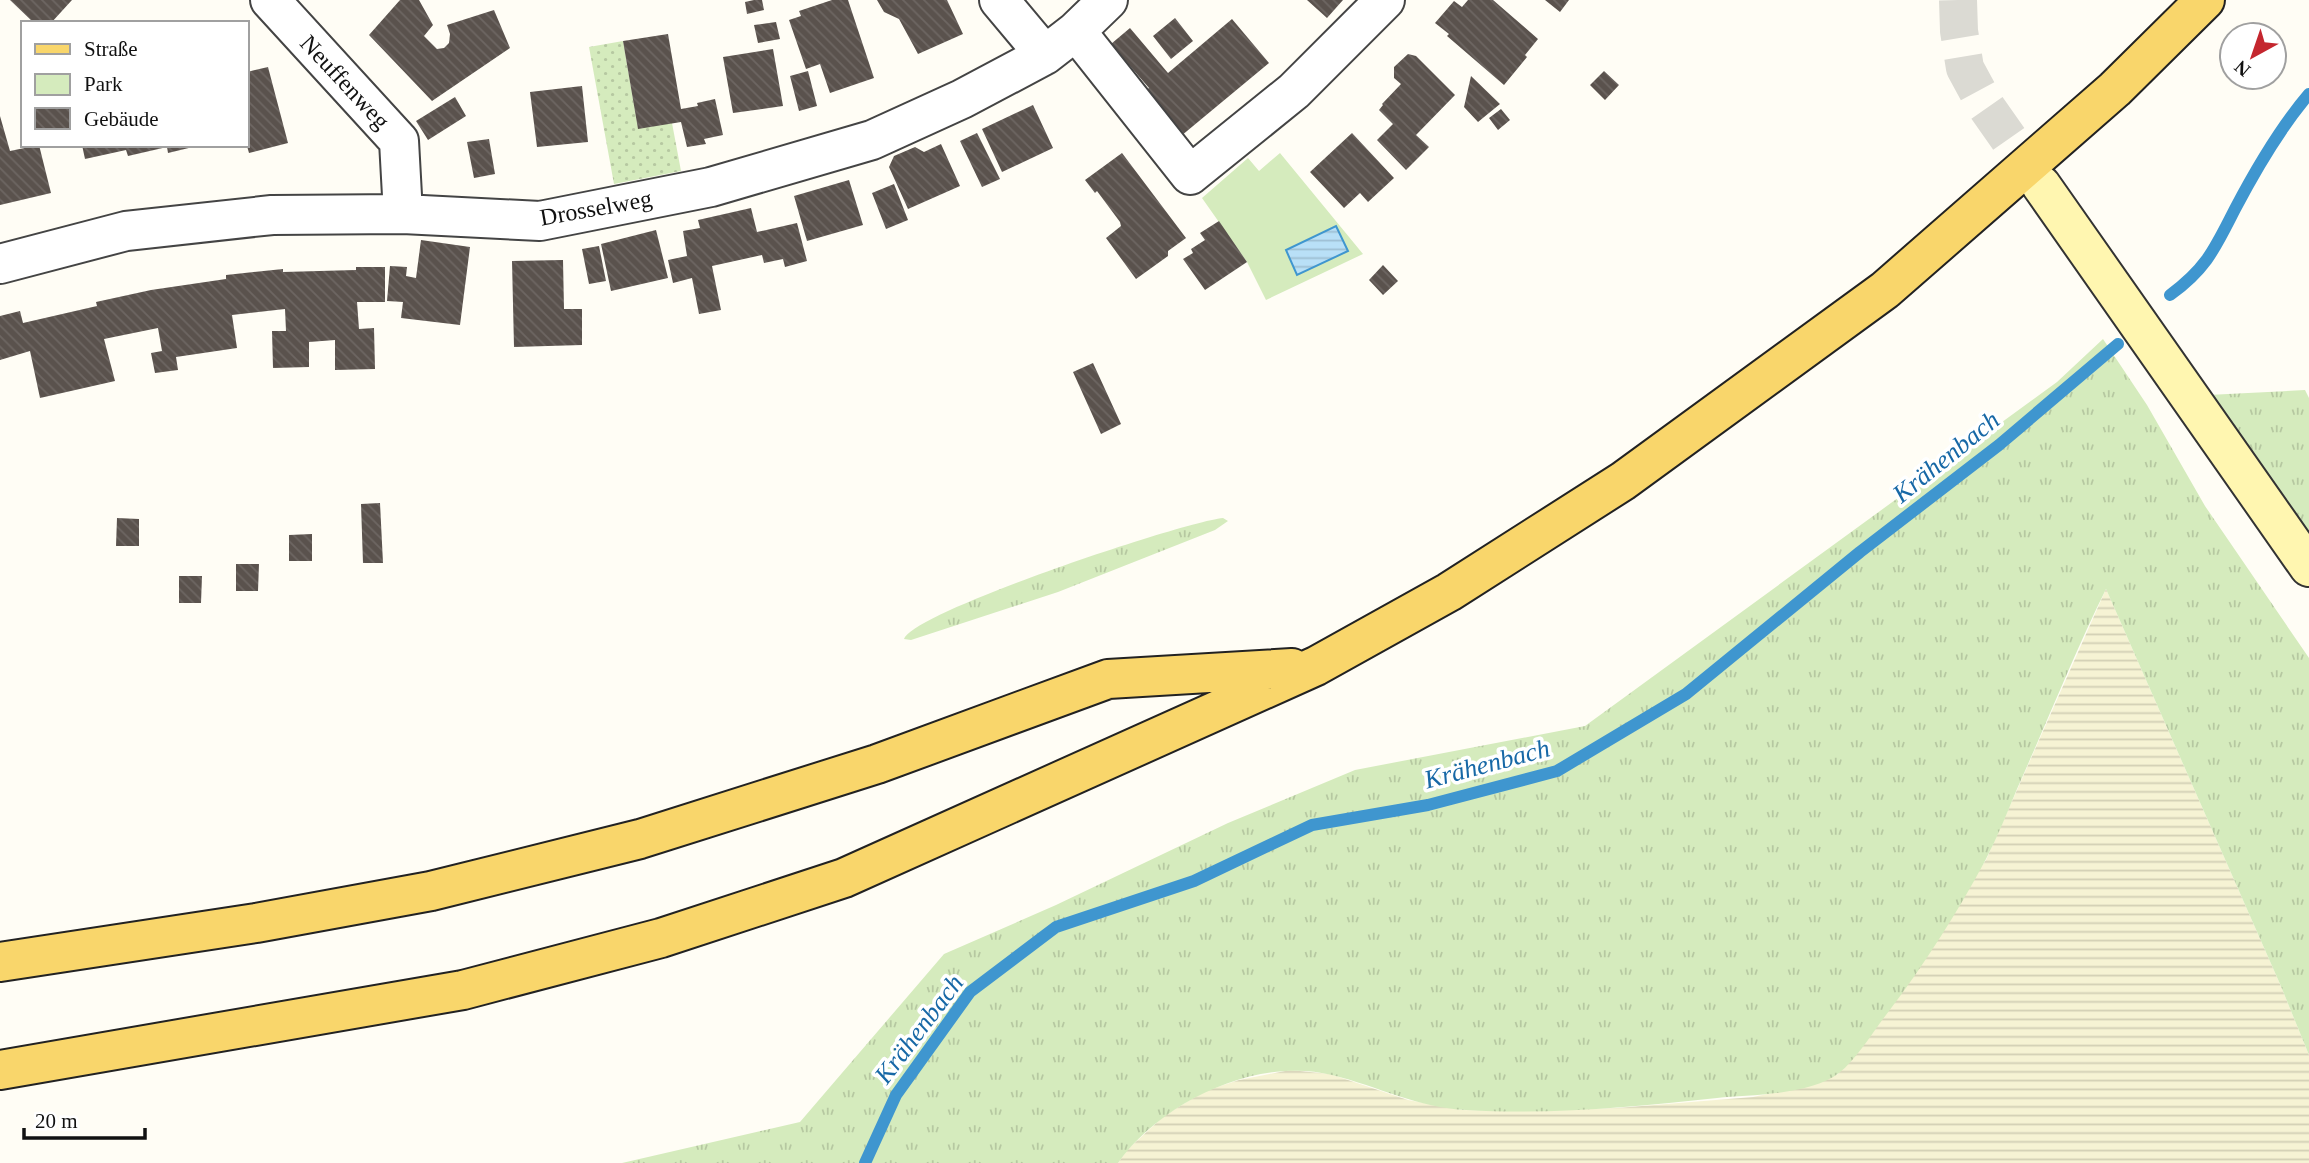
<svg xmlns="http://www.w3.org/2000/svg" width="2309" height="1163" font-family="'Times New Roman',serif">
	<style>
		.farmland { fill: url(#farmland-rules) }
		.grass { fill: url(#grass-tufts) }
		.park { fill: #d5ebbd }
		.garden { fill: url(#garden-dots) }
		.water { fill: url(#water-rules); stroke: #3f96cf; stroke-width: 2 }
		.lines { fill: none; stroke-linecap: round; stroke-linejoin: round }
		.stream { stroke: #3f96cf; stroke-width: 12 }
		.building { fill: url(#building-back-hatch) }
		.secondary-tunnel { stroke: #dbdad3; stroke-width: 38; stroke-dasharray: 38 19; stroke-linecap: butt }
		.street-casing { stroke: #444; stroke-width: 42 }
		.secondary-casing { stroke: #333; stroke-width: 42 }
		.primary-casing { stroke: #222; stroke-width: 42 }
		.street { stroke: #fff; stroke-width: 38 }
		.secondary { stroke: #fff6b0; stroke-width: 38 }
		.primary { stroke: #f9d66b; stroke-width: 38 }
		.labels { text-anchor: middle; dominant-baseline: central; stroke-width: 7; stroke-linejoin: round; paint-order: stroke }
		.street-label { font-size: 24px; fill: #111; stroke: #fff }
		.water-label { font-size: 26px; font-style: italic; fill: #1768a6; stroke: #fff }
	</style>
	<defs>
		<pattern id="farmland-rules" width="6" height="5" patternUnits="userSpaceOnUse" patternTransform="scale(1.75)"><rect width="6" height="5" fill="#f6f3d4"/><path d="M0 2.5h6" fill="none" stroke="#d2cfb5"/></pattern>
		<pattern id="grass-tufts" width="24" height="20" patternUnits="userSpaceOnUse" patternTransform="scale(1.75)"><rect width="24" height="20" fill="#d5ebbd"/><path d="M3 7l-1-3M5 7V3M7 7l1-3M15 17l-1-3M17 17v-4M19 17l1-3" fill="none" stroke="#b6c8a1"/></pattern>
		<pattern id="garden-dots" width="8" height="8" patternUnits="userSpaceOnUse" patternTransform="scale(1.75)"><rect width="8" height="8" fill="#d5ebbd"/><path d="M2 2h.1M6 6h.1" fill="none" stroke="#b6c8a1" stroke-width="1.8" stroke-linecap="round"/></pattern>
		<pattern id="water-rules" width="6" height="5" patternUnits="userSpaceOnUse" patternTransform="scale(1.75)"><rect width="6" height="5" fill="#b9e0f7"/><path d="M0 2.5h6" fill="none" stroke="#9ebfd3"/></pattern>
		<pattern id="building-back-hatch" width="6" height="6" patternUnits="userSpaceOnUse" patternTransform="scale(1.75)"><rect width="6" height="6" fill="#5a524d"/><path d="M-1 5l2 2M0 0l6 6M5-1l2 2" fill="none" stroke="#6d6662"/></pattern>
	</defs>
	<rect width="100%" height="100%" fill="#fffdf5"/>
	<path class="farmland" d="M 2106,589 L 2280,984 L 2309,1055 L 2309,1163 L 1118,1163 L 1127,1150 L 1165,1115 L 1205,1091 L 1239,1080 L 1290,1070 L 1330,1074 L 1408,1100 L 1462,1110 L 1511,1111 L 1617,1108 L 1753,1097 L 1813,1084 L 1838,1074 L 1986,860 Z"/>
	<path class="grass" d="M 2103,339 L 2147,405 L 2205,506 L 2309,658 L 2309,1055 L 2280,984 L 2106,589 C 2074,654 2047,722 2017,789 C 2007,813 1997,838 1985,861 C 1957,913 1924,965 1889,1011 C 1874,1030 1857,1059 1839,1073 C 1810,1095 1751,1095 1717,1098 C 1634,1107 1549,1115 1466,1110 C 1419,1108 1377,1086 1332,1075 C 1257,1056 1161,1102 1118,1163 L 622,1163 L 800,1122 L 944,954 L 1056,905 L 1228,823 L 1355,770 L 1585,726 L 2057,382 Z
		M 2305,390 L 2309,398 L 2309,535 L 2208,395 Z
		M 1223,518 L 1228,521 L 1215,530 L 1058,592 L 911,640 L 904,639 C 913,612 1183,522 1223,518 Z"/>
	<path class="park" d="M 1280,153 L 1363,254 L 1266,300 L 1247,262 L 1202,198 L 1248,158 L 1259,171 Z"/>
	<path class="garden" d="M 623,41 L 638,128 L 672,123 L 681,171 L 614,184 L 589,47 Z"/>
	<path class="water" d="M 1336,226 L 1348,251 L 1297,275 L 1286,250 Z"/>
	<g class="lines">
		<path class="stream" d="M 2170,295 C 2207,268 2215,248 2235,209 C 2256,169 2279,129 2309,94
			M 865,1163 L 896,1095 L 970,992 L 1056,927 L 1194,881 L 1312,825 L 1428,805 L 1557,771 L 1686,694 L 1860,552 L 1999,445 L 2118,344"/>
	</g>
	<path class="building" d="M 10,0 L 72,0 L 51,23 L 34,23 Z
		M 400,0 L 419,0 L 433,25 L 424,36 L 437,49 L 444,48 L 449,43 L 450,34 L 447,25 L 494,10 L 510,48 L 432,101 L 369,35 Z
		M 754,0 L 762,0 L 764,10 L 747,14 L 745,2 Z
		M 832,0 L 848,0 L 874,78 L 830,93 L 820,64 L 806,69 L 789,20 L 801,16 L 799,11 Z
		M 877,0 L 947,0 L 963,34 L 918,54 L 899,19 L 884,12 Z
		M 1307,0 L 1343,0 L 1327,18 Z
		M 1468,0 L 1493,0 L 1538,39 L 1525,55 L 1527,57 L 1504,85 L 1447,36 L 1449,34 L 1435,23 L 1454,1 L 1462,7 Z
		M 1545,0 L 1569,0 L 1560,12 Z
		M 1175,18 L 1193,41 L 1171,59 L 1153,36 Z
		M 1232,19 L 1269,63 L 1181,136 L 1144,92 L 1149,88 L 1111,44 L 1130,28 L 1168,73 Z
		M 776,22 L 780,39 L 758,43 L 754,25 Z
		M 668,34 L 681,109 L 698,106 L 697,103 L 715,99 L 723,135 L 704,139 L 706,144 L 687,147 L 681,122 L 638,129 L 623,41 Z
		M 773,49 L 783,106 L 733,113 L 723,57 Z
		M 1408,54 L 1416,56 L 1455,95 L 1416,135 L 1429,147 L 1406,170 L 1377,140 L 1393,124 L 1379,110 L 1383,105 L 1382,104 L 1401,84 L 1394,78 L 1394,67 Z
		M 268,67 L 288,143 L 249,153 L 247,146 L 247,72 Z
		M 808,71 L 817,106 L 799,111 L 790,76 Z
		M 1604,71 L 1619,85 L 1605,100 L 1590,85 Z
		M 1471,76 L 1500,104 L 1478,122 L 1464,107 Z
		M 582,86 L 588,142 L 537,147 L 530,92 Z
		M 455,97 L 466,116 L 428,140 L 416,121 Z
		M 1033,105 L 1053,148 L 1002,172 L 982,129 Z
		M 1501,109 L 1510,120 L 1498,130 L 1489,118 Z
		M 0,116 L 10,151 L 39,145 L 51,193 L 0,205 Z
		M 977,133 L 1000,179 L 982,187 L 960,141 Z
		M 1352,133 L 1394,178 L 1368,202 L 1360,193 L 1344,208 L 1310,172 Z
		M 489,139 L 495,174 L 474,178 L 467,142 Z
		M 941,144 L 960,186 L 908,209 L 889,167 L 894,156 L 915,147 L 924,152 Z
		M 82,145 L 197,145 L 197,146 L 168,153 L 167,147 L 128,156 L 126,150 L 85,159 Z
		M 1122,153 L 1186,238 L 1168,251 L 1168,256 L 1136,279 L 1106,238 L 1121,226 L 1120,222 L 1097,191 L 1095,193 L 1085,180 Z
		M 849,180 L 863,225 L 807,241 L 794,196 Z
		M 894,184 L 908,220 L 886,229 L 872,193 Z
		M 751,208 L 757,232 L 797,223 L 807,261 L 785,267 L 783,259 L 764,263 L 762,255 L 712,266 L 721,310 L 699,314 L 692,278 L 673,283 L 668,260 L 687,256 L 683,231 L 700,228 L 698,220 Z
		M 1219,221 L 1247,262 L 1205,290 L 1183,259 L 1193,253 L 1191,249 L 1205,240 L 1200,233 Z
		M 656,230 L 668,278 L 611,291 L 601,244 Z
		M 421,240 L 470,247 L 460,325 L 401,318 L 403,302 L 387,301 L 390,266 L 407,267 L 406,276 L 416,278 Z
		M 599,246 L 606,281 L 589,284 L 582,249 Z
		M 563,260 L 564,309 L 582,309 L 582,345 L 514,347 L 512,261 Z
		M 1383,265 L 1398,281 L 1383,295 L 1369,280 Z
		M 356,267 L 385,267 L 385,302 L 357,302 L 359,329 L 374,328 L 375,369 L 335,370 L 335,340 L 309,342 L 309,367 L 273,368 L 272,331 L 286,331 L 285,309 L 232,315 L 237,348 L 176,357 L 178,370 L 155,373 L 151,353 L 162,351 L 158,328 L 104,339 L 115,381 L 40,398 L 30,351 L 0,360 L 0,316 L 20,311 L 23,323 L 97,306 L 96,302 L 151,290 L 226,279 L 226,275 L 283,269 L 283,272 L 356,270 Z
		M 1093,363 L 1121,424 L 1101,434 L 1073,372 Z
		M 380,503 L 383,563 L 363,563 L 361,504 Z
		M 117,518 L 139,519 L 139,546 L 116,546 Z
		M 312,534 L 312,561 L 289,561 L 289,535 Z
		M 236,564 L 259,564 L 258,591 L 236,591 Z
		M 179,576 L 202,576 L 201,603 L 179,603 Z"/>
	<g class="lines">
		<path class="secondary-tunnel" d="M 1958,0 L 1959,31 L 1965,68 L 1985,105 L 2041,185"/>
		<g class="street-casing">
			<path id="street" d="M 270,0 L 399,141 L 403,214
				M 999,0 L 1045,55
				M 1076,31 L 1190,175 L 1294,91 L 1385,0
				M 0,264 L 126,231 L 272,215 L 403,214 L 540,221 L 711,187 L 872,140 L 962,99 L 1045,55 L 1076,31 L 1108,0"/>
		</g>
		<g class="secondary-casing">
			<path id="secondary" d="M 2041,185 L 2309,567"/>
		</g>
		<g class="primary-casing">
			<path id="primary" d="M 0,962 L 256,923 L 431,891 L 640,839 L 877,764 L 1108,679 L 1292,668
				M 0,1070 L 463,990 L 661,938 L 844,878 L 1316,666 L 1449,592 L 1623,481 L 1885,290 L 2115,89 L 2205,0"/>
		</g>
		<use href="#street" class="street"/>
		<use href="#secondary" class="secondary"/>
		<use href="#primary" class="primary"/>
	</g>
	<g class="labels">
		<g class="street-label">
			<text transform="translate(345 82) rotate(47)">Neuffenweg</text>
			<text transform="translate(596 208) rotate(-10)">Drosselweg</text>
		</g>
		<g class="water-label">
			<text transform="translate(1946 457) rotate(-39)">Krähenbach</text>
			<text transform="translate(1487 764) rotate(-15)">Krähenbach</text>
			<text transform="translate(919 1029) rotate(-53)">Krähenbach</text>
		</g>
	</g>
	<rect x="21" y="21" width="228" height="126" fill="#ffffff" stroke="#a0a0a0" stroke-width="2"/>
	<rect x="35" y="44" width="35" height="10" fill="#f9d66b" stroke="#a0a0a0" stroke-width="2"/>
	<text x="84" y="56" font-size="21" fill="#111111">Straße</text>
	<rect x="35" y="74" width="35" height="21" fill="#d5ebbd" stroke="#a0a0a0" stroke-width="2"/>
	<text x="84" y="91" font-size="21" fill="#111111">Park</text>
	<rect x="35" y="108" width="35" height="21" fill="url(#building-back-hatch)" stroke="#a0a0a0" stroke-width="2"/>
	<text x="84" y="126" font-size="21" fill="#111111">Gebäude</text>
	<g transform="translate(2253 56) rotate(220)"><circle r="33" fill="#ffffff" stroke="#a0a0a0" stroke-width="2"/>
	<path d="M0-5L12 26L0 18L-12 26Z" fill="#c4262e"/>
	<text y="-10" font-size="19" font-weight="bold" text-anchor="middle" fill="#111111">N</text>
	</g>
	<path d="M24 1128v10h121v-10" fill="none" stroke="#111111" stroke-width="3.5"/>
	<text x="35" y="1128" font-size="21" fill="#111111" stroke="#ffffff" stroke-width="5" paint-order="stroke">20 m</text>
</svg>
